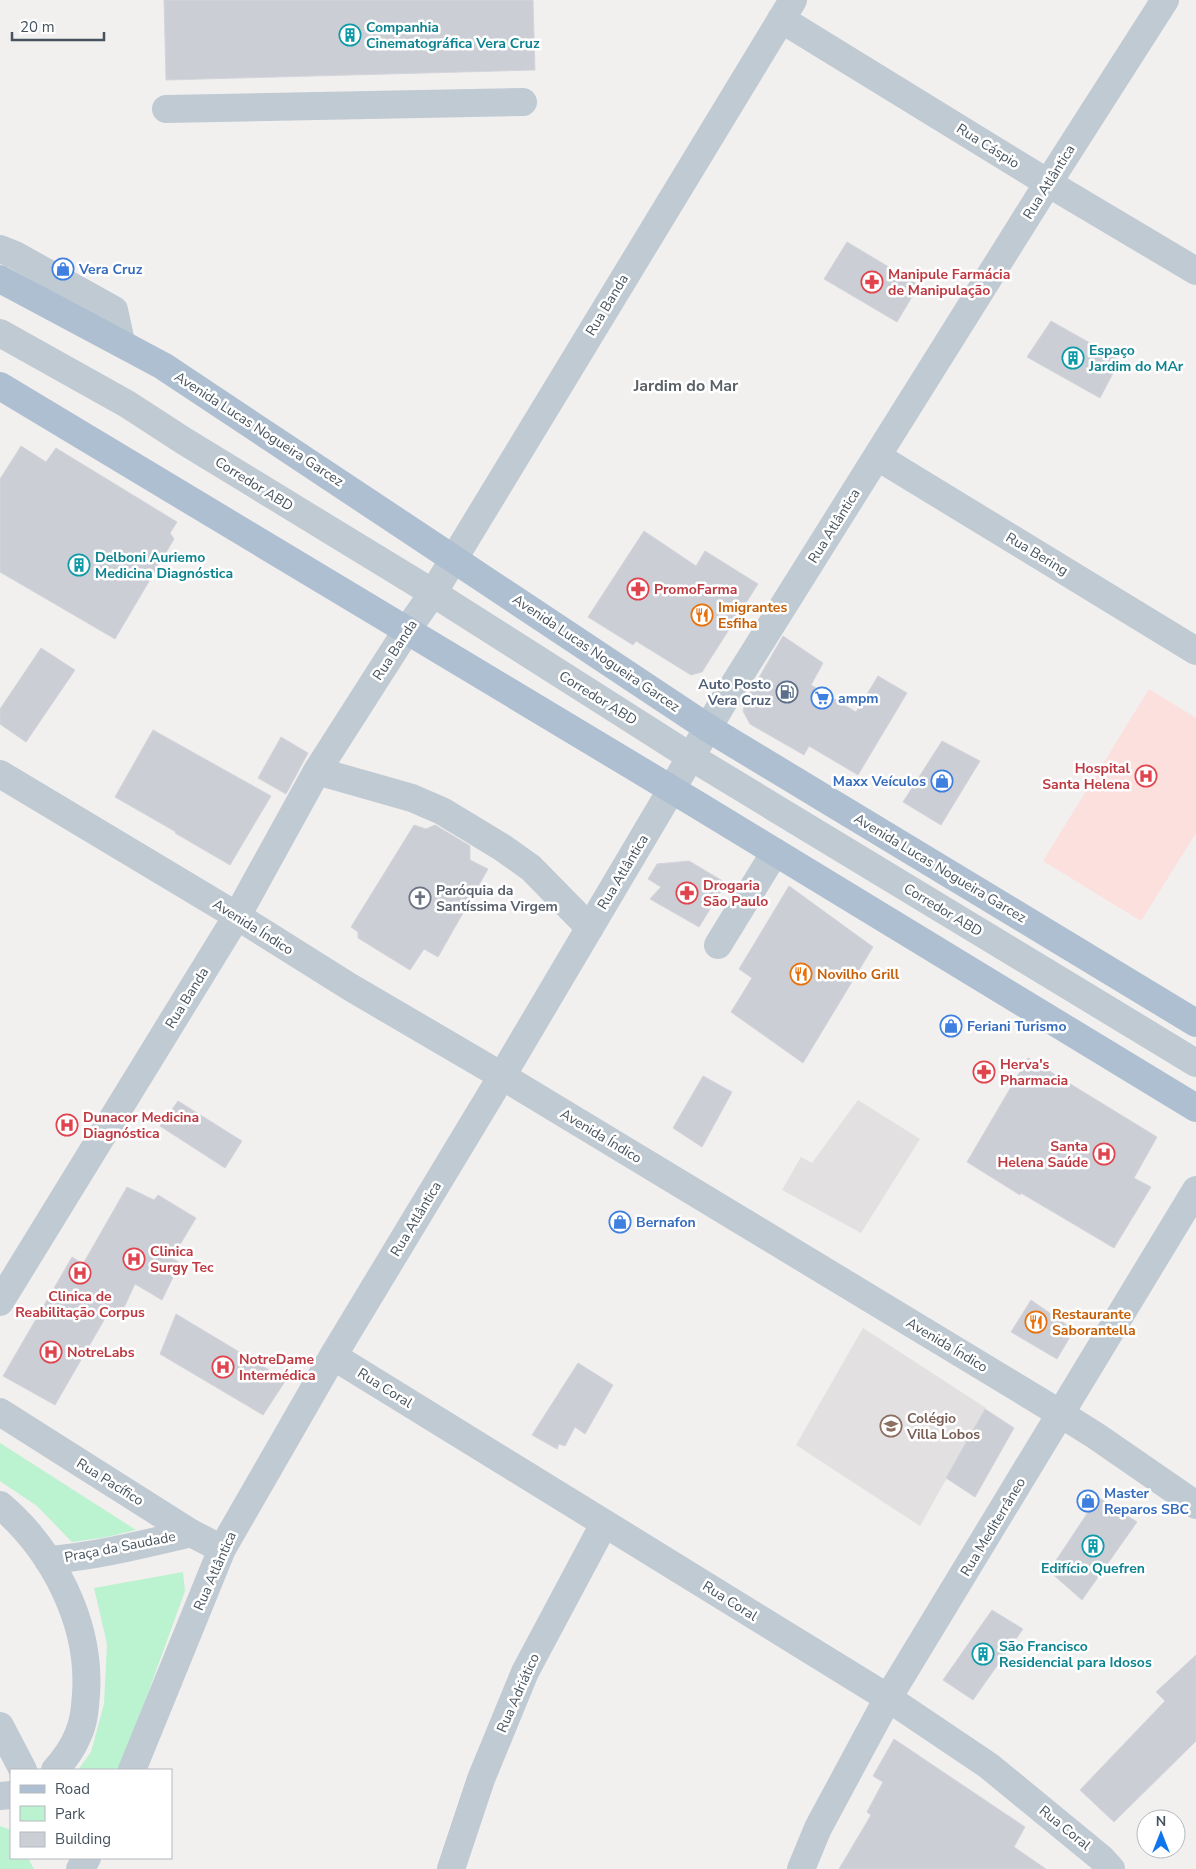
<svg xmlns="http://www.w3.org/2000/svg" width="1196" height="1869" font-family="'Nunito Sans',sans-serif">
	<style>
		.education { fill: #e3e0e1 }
		.medical { fill: #fce0de }
		.green { fill: #bbf2cf }
		.building { fill: #cbced4; stroke: #d3d5db }
		.lines { fill: none; stroke-linecap: round; stroke-linejoin: round }
		.minor { stroke: #bfcad2; stroke-width: 28 }
		.major { stroke: #adbfd0; stroke-width: 28 }
		.labels { text-anchor: middle; dominant-baseline: central; stroke-width: 5; stroke-linejoin: round; paint-order: stroke }
		.culture-label { font-size: 14px; font-weight: bold; fill: #0d838f; stroke: #fff; text-anchor: start }
		.street-label { font-size: 14px; fill: #46535e; stroke: #fff }
		.shop-label { font-size: 14px; font-weight: bold; fill: #366cbe; stroke: #fff; text-anchor: start }
		.health-label { font-size: 14px; font-weight: bold; fill: #be3a42; stroke: #fff; text-anchor: start }
		.food-label { font-size: 14px; font-weight: bold; fill: #c56008; stroke: #fff; text-anchor: start }
		.service-label { font-size: 14px; font-weight: bold; fill: #4e5e75; stroke: #fff; text-anchor: end }
		.worship-label { font-size: 14px; font-weight: bold; fill: #5b616d; stroke: #fff; text-anchor: start }
		.education-label { font-size: 14px; font-weight: bold; fill: #785e54; stroke: #fff; text-anchor: start }
		.quarter-label { font-size: 16px; font-weight: bold; fill: #5b6065; stroke: #fff }
	</style>
	<rect width="100%" height="100%" fill="#f2efef"/>
	<path class="education" d="M 858,1100 L 920,1139 L 861,1233 L 782,1190 L 801,1157 L 812,1163 Z
		M 863,1328 L 986,1408 L 920,1526 L 796,1445 Z"/>
	<path class="medical" d="M 1149,689 L 1196,718 L 1196,833 L 1141,921 L 1043,861 Z"/>
	<path class="green" d="M 0,1443 L 136,1530 L 107,1537 L 72,1542 L 37,1506 L 0,1481 Z
		M 183,1572 L 185,1591 L 120,1770 L 78,1770 L 91,1752 L 104,1704 L 107,1644 L 94,1588 Z
		M 0,1826 L 11,1830 L 11,1858 L 28,1858 L 34,1869 L 0,1869 Z"/>
	<path class="building" d="M 164,0 L 533,0 L 535,70 L 166,80 Z
		M 847,242 L 919,285 L 897,322 L 824,279 Z
		M 1051,321 L 1120,360 L 1100,398 L 1027,357 Z
		M 21,446 L 46,462 L 56,448 L 177,522 L 170,533 L 174,539 L 115,639 L 0,572 L 0,479 Z
		M 644,531 L 696,566 L 705,551 L 758,584 L 702,672 L 691,675 L 636,641 L 633,645 L 588,617 Z
		M 783,636 L 823,663 L 811,685 L 856,712 L 878,676 L 907,693 L 858,775 L 809,746 L 804,755 L 750,724 L 743,711 L 746,700 Z
		M 41,648 L 75,670 L 26,742 L 0,724 L 0,709 Z
		M 153,730 L 271,796 L 230,865 L 175,833 L 176,832 L 115,797 Z
		M 281,737 L 308,753 L 286,794 L 258,778 Z
		M 942,741 L 980,761 L 941,825 L 903,802 Z
		M 414,825 L 426,829 L 435,825 L 470,846 L 470,860 L 488,869 L 438,957 L 424,949 L 410,970 L 358,938 L 358,932 L 351,927 Z
		M 689,861 L 726,883 L 699,927 L 650,899 L 661,887 L 648,879 L 657,864 Z
		M 789,886 L 873,947 L 803,1063 L 731,1012 L 752,978 L 739,969 Z
		M 1028,1058 L 1157,1137 L 1134,1178 L 1151,1187 L 1114,1248 L 1021,1193 L 1020,1195 L 967,1162 Z
		M 703,1076 L 732,1092 L 702,1147 L 673,1128 Z
		M 178,1101 L 242,1141 L 225,1168 L 160,1126 Z
		M 127,1187 L 154,1200 L 158,1195 L 196,1218 L 172,1258 L 180,1263 L 162,1300 L 135,1284 L 121,1314 L 111,1308 L 55,1405 L 3,1376 L 72,1257 L 83,1264 Z
		M 1031,1300 L 1074,1330 L 1057,1359 L 1011,1332 Z
		M 176,1314 L 286,1380 L 263,1415 L 160,1354 Z
		M 578,1363 L 613,1385 L 585,1434 L 575,1427 L 565,1446 L 559,1444 L 557,1449 L 532,1435 Z
		M 985,1409 L 1014,1428 L 975,1497 L 946,1478 Z
		M 1098,1497 L 1137,1522 L 1082,1600 L 1049,1571 Z
		M 992,1610 L 1023,1629 L 973,1700 L 943,1680 Z
		M 1196,1655 L 1196,1741 L 1114,1822 L 1080,1790 L 1165,1701 L 1156,1692 Z
		M 894,1739 L 1025,1827 L 1014,1847 L 1046,1869 L 839,1869 L 871,1815 L 867,1812 L 883,1782 L 873,1776 Z"/>
	<g class="lines">
		<path class="minor" d="M 781,19 L 1048,183 L 1196,271
			M 166,109 L 523,102
			M 0,249 L 15,255 L 114,310 L 121,342
			M 0,333 L 127,404 L 184,441 L 433,593 L 691,757 L 1196,1063
			M 878,457 L 1196,651
			M 317,771 L 412,798 L 442,811 L 503,848 L 531,868 L 590,928
			M 0,774 L 237,916 L 350,987 L 502,1076 L 1061,1414 L 1096,1436 L 1196,1505
			M 718,945 L 775,852
			M 0,1302 L 237,916 L 317,771 L 407,630 L 433,593 L 793,0
			M 333,1356 L 888,1698 L 989,1766 L 1101,1858 L 1111,1869
			M 0,1412 L 191,1533 L 222,1549
			M 0,1505 C 53,1550 91,1623 86,1694 C 85,1708 84,1722 78,1735 C 73,1748 64,1760 55,1770
			M 48,1560 C 97,1556 144,1544 191,1533
			M 0,1726 L 23,1770
			M 132,1770 L 222,1549 L 333,1356 L 502,1076 L 725,699 L 1048,183 L 1165,0
			M 0,1796 L 11,1795
			M 80,1869 L 87,1858
			M 451,1869 L 481,1779 L 525,1672 L 604,1524
			M 801,1869 L 818,1828 L 888,1698 L 1196,1190"/>
		<path class="major" d="M 0,279 L 163,366 L 708,728 L 1196,1023
			M 0,386 L 696,804 L 1196,1108"/>
	</g>
	<defs>
		<g id="building-ring" transform="scale(1.125)"><circle r="9.5" fill="#fff" stroke="#0f9aa8" stroke-width="1.5"/><path d="M-4-6H4V6H1V3H-1V6H-4ZM-2.5-4.3h1.7v1.8h-1.7ZM.8-4.3h1.7v1.8H.8ZM-2.5-1h1.7V.8h-1.7ZM.8-1h1.7V.8H.8Z" fill="#0f9aa8"/></g>
		<g id="shop-ring" transform="scale(1.125)"><circle r="9.5" fill="#fff" stroke="#3f7fe0" stroke-width="1.5"/><path d="M-5-2.5h2.3a2.7 3.5 0 0 1 5.4 0H5L5.5 6h-11ZM-1.5-2.5h3a1.5 2.3 0 0 0-3 0Z" fill="#3f7fe0"/></g>
		<g id="pharmacy-ring" transform="scale(1.125)"><circle r="9.5" fill="#fff" stroke="#e0444e" stroke-width="1.5"/><path d="M-2-6h4v4h4v4h-4v4h-4v-4h-4v-4h4Z" fill="#e0444e"/></g>
		<g id="restaurant-ring" transform="scale(1.125)"><circle r="9.5" fill="#fff" stroke="#e8710a" stroke-width="1.5"/><path d="M-5-6h1v4h1v-4h1v4h1v-4h1v5L-1.5 .5V6h-2V.5L-5-1ZM5-6V6H3V1.5H1.5Q1.5-4 5-6Z" fill="#e8710a"/></g>
		<g id="fuel-ring" transform="scale(1.125)"><circle r="9.5" fill="#fff" stroke="#5c6f8a" stroke-width="1.5"/><path d="M-5.5-6h7V0h2V4h1.3V-2.5L3-4.5l.8-.8L6-3V5H2.5V1h-1V6h-7ZM-4.2-4.7v3.2H.2V-4.7Z" fill="#5c6f8a"/></g>
		<g id="supermarket-ring" transform="scale(1.125)"><circle r="9.5" fill="#fff" stroke="#3f7fe0" stroke-width="1.5"/><path d="M-6-5.5h2.5l.6 2H6L4.5 2H-2.5L-4.4-4H-6ZM-1.5 3.2a1.3 1.3 0 1 0 .1 0ZM3 3.2a1.3 1.3 0 1 0 .1 0Z" fill="#3f7fe0"/></g>
		<g id="hospital-ring" transform="scale(1.125)"><circle r="9.5" fill="#fff" stroke="#e0444e" stroke-width="1.5"/><path d="M-5-5h3v3.5h4V-5h3V5h-3V1.5h-4V5h-3Z" fill="#e0444e"/></g>
		<g id="church-ring" transform="scale(1.125)"><circle r="9.5" fill="#fff" stroke="#6b7280" stroke-width="1.5"/><path d="M-1.2-6h2.4v3.5h3.3v2.4h-3.3V6h-2.4V-.1h-3.3v-2.4h3.3Z" fill="#6b7280"/></g>
		<g id="school-ring" transform="scale(1.125)"><circle r="9.5" fill="#fff" stroke="#8d6e63" stroke-width="1.5"/><path d="M0-5L7-2L0 1L-7-2ZM-4 1L0 2.5L4 1V4Q0 6-4 4Z" fill="#8d6e63"/></g>
	</defs>
	<g fill-rule="evenodd">
		<use href="#building-ring" x="350" y="35"/>
		<use href="#shop-ring" x="63" y="269"/>
		<use href="#pharmacy-ring" x="872" y="282"/>
		<use href="#building-ring" x="1073" y="358"/>
		<use href="#building-ring" x="79" y="565"/>
		<use href="#pharmacy-ring" x="638" y="589"/>
		<use href="#restaurant-ring" x="702" y="615"/>
		<use href="#fuel-ring" x="787" y="692"/>
		<use href="#supermarket-ring" x="822" y="698"/>
		<use href="#hospital-ring" x="1146" y="776"/>
		<use href="#shop-ring" x="942" y="781"/>
		<use href="#pharmacy-ring" x="687" y="893"/>
		<use href="#church-ring" x="420" y="898"/>
		<use href="#restaurant-ring" x="801" y="974"/>
		<use href="#shop-ring" x="951" y="1026"/>
		<use href="#pharmacy-ring" x="984" y="1072"/>
		<use href="#hospital-ring" x="67" y="1125"/>
		<use href="#hospital-ring" x="1104" y="1154"/>
		<use href="#shop-ring" x="620" y="1222"/>
		<use href="#hospital-ring" x="134" y="1259"/>
		<use href="#hospital-ring" x="80" y="1273"/>
		<use href="#restaurant-ring" x="1036" y="1322"/>
		<use href="#hospital-ring" x="51" y="1352"/>
		<use href="#hospital-ring" x="223" y="1367"/>
		<use href="#school-ring" x="891" y="1426"/>
		<use href="#shop-ring" x="1088" y="1501"/>
		<use href="#building-ring" x="1093" y="1546"/>
		<use href="#building-ring" x="983" y="1654"/>
	</g>
	<g class="labels">
		<g class="culture-label">
			<text x="366" y="27">Companhia<tspan x="366" dy="16">Cinematográfica Vera Cruz</tspan></text>
			<text x="1089" y="350">Espaço<tspan x="1089" dy="16">Jardim do MAr</tspan></text>
			<text x="95" y="557">Delboni Auriemo<tspan x="95" dy="16">Medicina Diagnóstica</tspan></text>
			<text x="1093" y="1568" text-anchor="middle">Edifício Quefren</text>
			<text x="999" y="1646">São Francisco<tspan x="999" dy="16">Residencial para Idosos</tspan></text>
		</g>
		<g class="street-label">
			<text transform="translate(988 146) rotate(32)">Rua Cáspio</text>
			<text transform="translate(1049 182) rotate(-58)">Rua Atlântica</text>
			<text transform="translate(607 305) rotate(-59)">Rua Banda</text>
			<text transform="translate(259 429) rotate(33)">Avenida Lucas Nogueira Garcez</text>
			<text transform="translate(254 484) rotate(32)">Corredor ABD</text>
			<text transform="translate(834 526) rotate(-58)">Rua Atlântica</text>
			<text transform="translate(1037 554) rotate(31)">Rua Bering</text>
			<text transform="translate(395 650) rotate(-57)">Rua Banda</text>
			<text transform="translate(596 653) rotate(34)">Avenida Lucas Nogueira Garcez</text>
			<text transform="translate(598 698) rotate(32)">Corredor ABD</text>
			<text transform="translate(940 868) rotate(31)">Avenida Lucas Nogueira Garcez</text>
			<text transform="translate(623 872) rotate(-59)">Rua Atlântica</text>
			<text transform="translate(943 910) rotate(31)">Corredor ABD</text>
			<text transform="translate(253 927) rotate(32)">Avenida Índico</text>
			<text transform="translate(187 998) rotate(-58)">Rua Banda</text>
			<text transform="translate(601 1136) rotate(31)">Avenida Índico</text>
			<text transform="translate(416 1219) rotate(-59)">Rua Atlântica</text>
			<text transform="translate(947 1345) rotate(31)">Avenida Índico</text>
			<text transform="translate(385 1388) rotate(32)">Rua Coral</text>
			<text transform="translate(110 1482) rotate(32)">Rua Pacífico</text>
			<text transform="translate(993 1527) rotate(-59)">Rua Mediterrâneo</text>
			<text transform="translate(120 1547) rotate(-11)">Praça da Saudade</text>
			<text transform="translate(215 1571) rotate(-66)">Rua Atlântica</text>
			<text transform="translate(730 1601) rotate(32)">Rua Coral</text>
			<text transform="translate(518 1693) rotate(-66)">Rua Adriático</text>
			<text transform="translate(1065 1828) rotate(39)">Rua Coral</text>
		</g>
		<g class="shop-label">
			<text x="79" y="269">Vera Cruz</text>
			<text x="838" y="698">ampm</text>
			<text x="926" y="781" text-anchor="end">Maxx Veículos</text>
			<text x="967" y="1026">Feriani Turismo</text>
			<text x="636" y="1222">Bernafon</text>
			<text x="1104" y="1493">Master<tspan x="1104" dy="16">Reparos SBC</tspan></text>
		</g>
		<g class="health-label">
			<text x="888" y="274">Manipule Farmácia<tspan x="888" dy="16">de Manipulação</tspan></text>
			<text x="654" y="589">PromoFarma</text>
			<text x="1130" y="768" text-anchor="end">Hospital<tspan x="1130" dy="16">Santa Helena</tspan></text>
			<text x="703" y="885">Drogaria<tspan x="703" dy="16">São Paulo</tspan></text>
			<text x="1000" y="1064">Herva's<tspan x="1000" dy="16">Pharmacia</tspan></text>
			<text x="83" y="1117">Dunacor Medicina<tspan x="83" dy="16">Diagnóstica</tspan></text>
			<text x="1088" y="1146" text-anchor="end">Santa<tspan x="1088" dy="16">Helena Saúde</tspan></text>
			<text x="150" y="1251">Clinica<tspan x="150" dy="16">Surgy Tec</tspan></text>
			<text x="80" y="1296" text-anchor="middle">Clinica de<tspan x="80" dy="16">Reabilitação Corpus</tspan></text>
			<text x="67" y="1352">NotreLabs</text>
			<text x="239" y="1359">NotreDame<tspan x="239" dy="16">Intermédica</tspan></text>
		</g>
		<g class="food-label">
			<text x="718" y="607">Imigrantes<tspan x="718" dy="16">Esfiha</tspan></text>
			<text x="817" y="974">Novilho Grill</text>
			<text x="1052" y="1314">Restaurante<tspan x="1052" dy="16">Saborantella</tspan></text>
		</g>
		<g class="service-label">
			<text x="771" y="684">Auto Posto<tspan x="771" dy="16">Vera Cruz</tspan></text>
		</g>
		<g class="worship-label">
			<text x="436" y="890">Paróquia da<tspan x="436" dy="16">Santíssima Virgem</tspan></text>
		</g>
		<g class="education-label">
			<text x="907" y="1418">Colégio<tspan x="907" dy="16">Villa Lobos</tspan></text>
		</g>
		<g class="quarter-label">
			<text x="686" y="386">Jardim do Mar</text>
		</g>
	</g>
	<rect x="10" y="1769" width="162" height="90" fill="#ffffff" stroke="#b5babf"/>
	<rect x="20" y="1785" width="25" height="8" fill="#adbfd0" stroke="#b5babf"/>
	<text x="55" y="1794" font-size="15" fill="#46535e">Road</text>
	<rect x="20" y="1806" width="25" height="15" fill="#bbf2cf" stroke="#b5babf"/>
	<text x="55" y="1819" font-size="15" fill="#46535e">Park</text>
	<rect x="20" y="1832" width="25" height="15" fill="#cbced4" stroke="#b5babf"/>
	<text x="55" y="1844" font-size="15" fill="#46535e">Building</text>
	<g transform="translate(1161 1834)"><circle r="24" fill="#ffffff" stroke="#b5babf"/>
	<path d="M0-4L9 19L0 12L-9 19Z" fill="#0f75ec"/>
	<text y="-8" font-size="14" font-weight="bold" text-anchor="middle" fill="#46535e">N</text>
	</g>
	<path d="M12 32v8h92v-8" fill="none" stroke="#46535e" stroke-width="2.5"/>
	<text x="20" y="32" font-size="15" fill="#46535e" stroke="#ffffff" stroke-width="4" paint-order="stroke">20 m</text>
</svg>
